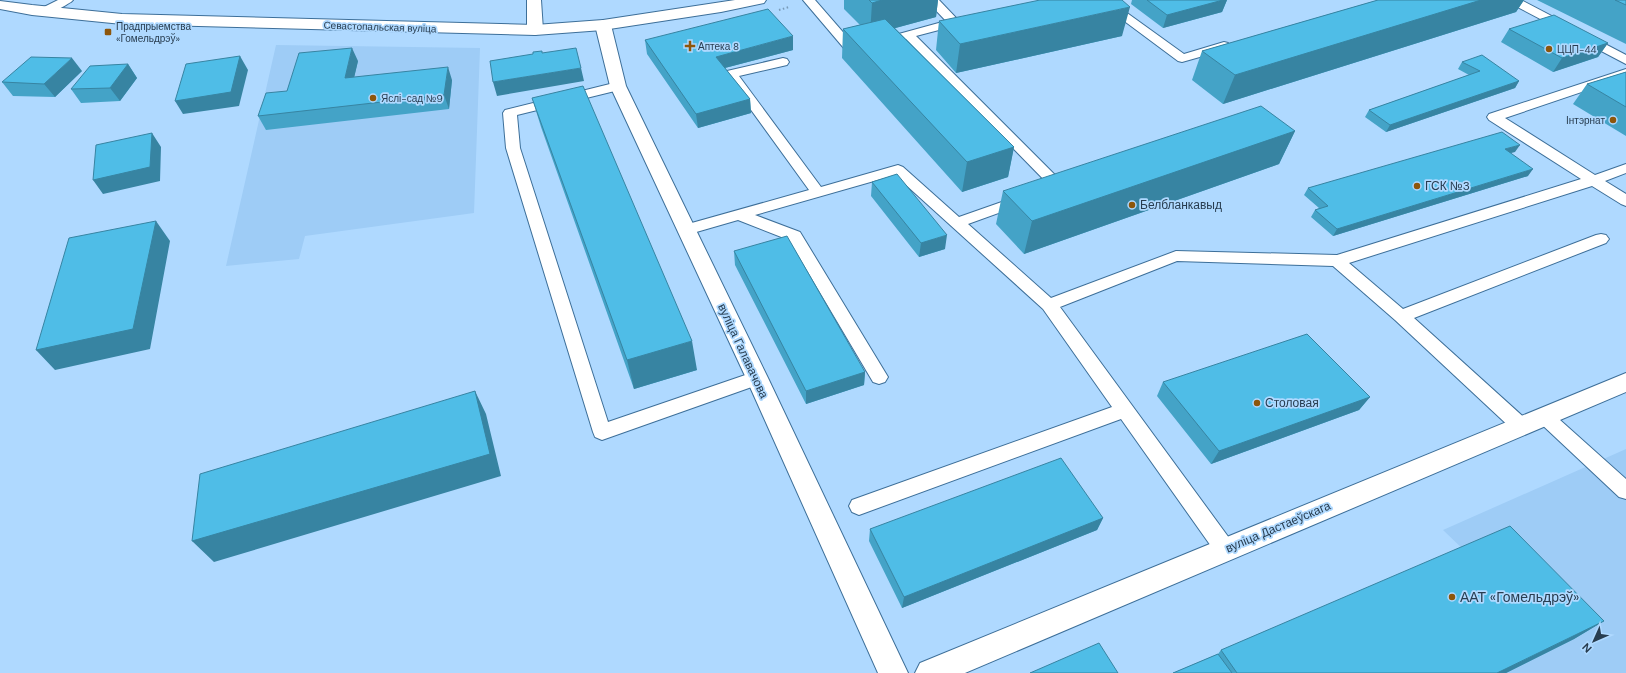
<svg xmlns="http://www.w3.org/2000/svg" width="1626" height="673" font-family="'DM Sans',sans-serif">
	<style>
		.built { fill: #9eccf6 }
		.lines { fill: none; stroke-linecap: round; stroke-linejoin: round }
		.service-casing { stroke: #3d6f99; stroke-width: 2 }
		.minor-casing { stroke: #3d6f99; stroke-width: 2 }
		.tertiary-casing { stroke: #3d6f99; stroke-width: 2 }
		.path { stroke: #789ab8; stroke-width: 2; stroke-dasharray: 1.5 2.5; stroke-linecap: butt }
		.service { fill: #fff; fill-rule: evenodd }
		.minor { fill: #fff; fill-rule: evenodd }
		.tertiary { fill: #fff; fill-rule: evenodd }
		.wall { fill: #44a3c7 }
		.shaded-wall { fill: #3784a2 }
		.building { fill: #4fbde7; stroke: #3784a2 }
		.poi-dot { fill: #8d560b; stroke: #afd9ff; stroke-width: 1.5 }
		.labels { text-anchor: middle; dominant-baseline: central; stroke-width: 3.5; stroke-linejoin: round; paint-order: stroke }
		.far-poi-label { font-size: 10px; fill: #283d50; stroke: #afd9ff; text-anchor: start }
		.far-street-label { font-size: 10px; fill: #283d50; stroke: #afd9ff }
		.poi-label { font-size: 12px; fill: #283d50; stroke: #afd9ff; text-anchor: start }
		.street-label { font-size: 12px; fill: #283d50; stroke: #afd9ff }
		.near-poi-label { font-size: 14px; fill: #283d50; stroke: #afd9ff; text-anchor: start }
	</style>
	<rect width="100%" height="100%" fill="#afd9ff"/>
	<path class="built" d="M 276,45 L 480,48 L 474,213 L 305,236 L 299,259 L 226,266 Z
		M 1626,449 L 1626,673 L 1195,673 L 1468,554 L 1443,530 Z"/>
	<g class="lines">
		<g class="service-casing">
			<path id="service" d="M 58,0 L 73,0 L 71,2 C 62,7 50,16 40,13 L 38,11 L 40,9 Z
				M 803,0 L 815,0 L 855,46 L 946,21 L 926,0 L 939,0 L 960,22 L 958,25 L 916,36 L 1064,184 L 1066,187 L 1064,190 L 1059,192 L 1054,190 L 906,39 L 852,54 L 848,53 Z
				M 1096,0 L 1109,0 L 1184,54 L 1224,42 L 1228,43 L 1230,46 L 1228,49 L 1182,62 L 1178,61 Z
				M 1506,0 L 1521,0 L 1626,55 L 1626,64 L 1508,2 Z
				M 783,58 L 787,59 L 789,62 L 787,65 L 739,76 L 821,187 L 898,165 L 903,167 L 959,217 L 1016,197 L 1021,195 L 1026,197 L 1028,200 L 1026,203 L 968,224 L 1051,298 L 1176,251 L 1337,255 L 1581,179 L 1489,120 L 1487,117 L 1489,114 L 1626,69 L 1626,77 L 1505,118 L 1595,175 L 1626,164 L 1626,173 L 1605,181 L 1626,194 L 1626,206 L 1621,204 L 1592,186 L 1349,263 L 1403,309 L 1596,235 L 1601,234 L 1606,235 L 1609,239 L 1606,243 L 1414,318 L 1528,421 L 1530,426 L 1528,431 L 1521,434 L 1514,431 L 1395,320 L 1333,266 L 1177,261 L 1060,307 L 1232,542 L 1235,549 L 1232,556 L 1225,558 L 1218,556 L 1121,419 L 859,515 L 852,512 L 849,506 L 852,500 L 1112,407 L 1043,309 L 895,175 L 755,215 L 800,232 L 888,377 L 885,382 L 879,384 L 873,382 L 789,240 L 738,220 L 686,235 L 681,234 L 678,230 L 681,226 L 809,190 L 725,74 L 727,71 Z
				M 618,82 L 623,83 L 624,86 L 623,89 L 517,115 L 520,148 L 608,422 L 757,371 L 763,373 L 766,378 L 763,383 L 602,440 L 595,437 L 593,432 L 506,148 L 503,113 L 505,110 Z
				M 1544,409 L 1550,411 L 1626,479 L 1626,499 L 1619,497 L 1538,421 L 1535,416 L 1538,411 Z"/>
		</g>
		<g class="minor-casing">
			<path id="minor" d="M 527,0 L 541,0 L 543,30 L 540,33 L 535,35 L 530,33 L 527,30 Z
				M 603,20 L 608,22 L 611,25 L 626,86 L 768,378 L 908,673 L 878,673 L 746,378 L 610,86 L 595,25 L 598,22 Z
				M 1626,373 L 1626,392 L 965,673 L 915,673 L 920,663 Z"/>
		</g>
		<g class="tertiary-casing">
			<path id="tertiary" d="M 735,0 L 766,0 L 764,3 L 721,12 L 603,30 L 535,35 L 122,24 L 32,15 L 0,9 L 0,1 L 32,5 L 122,14 L 535,25 L 603,20 Z"/>
		</g>
		<path class="path" d="M 779,10 L 789,7"/>
		<use href="#service" class="service"/>
		<use href="#minor" class="minor"/>
		<use href="#tertiary" class="tertiary"/>
	</g>
	<path class="wall" d="M 844,0 L 938,0 L 936,17 L 895,28 L 1014,147 L 1008,177 L 962,192 L 842,58 L 843,29 L 860,25 L 844,9 Z
		M 1132,0 L 1227,0 L 1222,12 L 1163,28 L 1131,4 Z
		M 1378,0 L 1524,0 L 1516,12 L 1223,104 L 1192,80 L 1202,51 Z
		M 1537,0 L 1626,0 L 1626,44 Z
		M 939,21 L 1122,36 L 956,73 L 936,50 Z
		M 1509,29 L 1608,43 L 1598,57 L 1553,72 L 1501,42 Z
		M 645,40 L 793,50 L 725,68 L 750,99 L 751,113 L 698,128 L 647,54 Z
		M 358,61 L 354,77 L 452,80 L 449,109 L 266,130 L 258,116 L 287,91 Z
		M 1462,62 L 1519,81 L 1515,88 L 1386,132 L 1365,117 L 1369,110 L 1469,75 L 1458,69 Z
		M 128,64 L 137,78 L 120,101 L 81,103 L 71,89 Z
		M 82,71 L 55,97 L 13,96 L 2,82 Z
		M 1626,72 L 1626,136 L 1573,104 L 1587,84 Z
		M 532,98 L 697,370 L 634,389 L 541,127 Z
		M 1295,131 L 1279,164 L 1024,254 L 996,224 L 1003,191 Z
		M 1515,152 L 1510,153 L 1528,176 L 1333,236 L 1311,217 L 1315,210 L 1319,208 L 1304,195 L 1308,188 Z
		M 872,182 L 945,249 L 919,257 L 871,196 Z
		M 734,251 L 865,372 L 864,385 L 806,404 L 735,265 Z
		M 1163,382 L 1370,397 L 1359,410 L 1211,464 L 1157,396 Z
		M 1103,518 L 1097,530 L 902,608 L 869,541 L 870,529 Z
		M 1604,621 L 1574,639 L 1506,673 L 1173,673 L 1218,654 L 1221,650 Z"/>
	<path class="shaded-wall" d="M 882,0 L 938,0 L 936,17 L 870,35 L 872,3 Z
		M 1223,0 L 1227,0 L 1222,12 L 1163,28 L 1167,15 Z
		M 1481,0 L 1524,0 L 1516,12 L 1223,104 L 1235,75 Z
		M 1130,7 L 1122,36 L 956,73 L 960,44 Z
		M 793,36 L 793,50 L 717,70 L 716,57 Z
		M 1608,43 L 1598,57 L 1553,72 L 1562,58 Z
		M 352,48 L 358,61 L 351,91 L 345,78 Z
		M 240,56 L 248,70 L 239,106 L 183,114 L 175,101 Z
		M 72,58 L 82,71 L 55,97 L 44,84 Z
		M 128,64 L 137,78 L 120,101 L 110,88 Z
		M 448,67 L 452,80 L 449,109 L 444,95 Z
		M 581,68 L 584,81 L 497,96 L 493,82 Z
		M 1519,81 L 1515,88 L 1386,132 L 1390,125 Z
		M 750,99 L 751,113 L 698,128 L 696,114 Z
		M 1295,131 L 1279,164 L 1024,254 L 1032,221 Z
		M 152,133 L 161,147 L 160,181 L 103,194 L 93,180 Z
		M 1520,145 L 1515,152 L 1500,156 L 1505,149 Z
		M 1014,147 L 1008,177 L 962,192 L 967,162 Z
		M 1533,169 L 1528,176 L 1333,236 L 1337,229 Z
		M 156,221 L 170,241 L 150,349 L 55,370 L 36,350 Z
		M 947,235 L 945,249 L 919,257 L 921,243 Z
		M 692,341 L 697,370 L 634,389 L 627,360 Z
		M 865,372 L 864,385 L 806,404 L 806,391 Z
		M 475,391 L 486,414 L 501,476 L 214,562 L 192,541 Z
		M 1370,397 L 1359,410 L 1211,464 L 1219,451 Z
		M 1103,518 L 1097,530 L 902,608 L 904,597 Z
		M 1604,621 L 1574,639 L 1506,673 L 1497,673 Z"/>
	<path class="building" d="M 869,0 L 882,0 L 872,3 Z
		M 1040,0 L 1122,0 L 1130,7 L 960,44 L 939,21 Z
		M 1147,0 L 1223,0 L 1167,15 Z
		M 1378,0 L 1481,0 L 1235,75 L 1202,51 Z
		M 1615,0 L 1626,0 L 1626,5 Z
		M 768,9 L 793,36 L 716,57 L 750,99 L 696,114 L 645,40 Z
		M 1554,15 L 1608,43 L 1562,58 L 1509,29 Z
		M 885,19 L 1014,147 L 967,162 L 843,29 Z
		M 352,48 L 345,78 L 448,67 L 444,95 L 258,116 L 266,93 L 287,91 L 299,53 Z
		M 576,48 L 581,68 L 493,82 L 490,61 L 533,54 L 533,52 L 542,51 L 542,53 Z
		M 1482,55 L 1519,81 L 1390,125 L 1369,110 L 1480,71 L 1462,62 Z
		M 240,56 L 231,92 L 175,101 L 186,64 Z
		M 31,57 L 72,58 L 44,84 L 2,82 Z
		M 128,64 L 110,88 L 71,89 L 90,66 Z
		M 1626,72 L 1626,107 L 1587,84 Z
		M 583,86 L 692,341 L 627,360 L 532,98 Z
		M 1261,106 L 1295,131 L 1032,221 L 1003,191 Z
		M 1502,132 L 1520,145 L 1505,149 L 1533,169 L 1337,229 L 1315,210 L 1328,206 L 1308,188 Z
		M 152,133 L 150,167 L 93,180 L 96,145 Z
		M 897,174 L 947,235 L 921,243 L 872,182 Z
		M 156,221 L 133,329 L 36,350 L 69,238 Z
		M 787,236 L 865,372 L 806,391 L 734,251 Z
		M 1307,334 L 1370,397 L 1219,451 L 1163,382 Z
		M 475,391 L 490,454 L 192,541 L 200,474 Z
		M 1061,458 L 1103,518 L 904,597 L 870,529 Z
		M 1510,526 L 1604,621 L 1497,673 L 1237,673 L 1221,650 Z
		M 1099,643 L 1118,673 L 1030,673 Z
		M 1218,654 L 1232,673 L 1173,673 Z"/>
	<g class="poi-dot">
		<rect x="104" y="28" width="8" height="8" rx="2"/>
		<path d="M688 40h4v4h4v4h-4v4h-4v-4h-4v-4h4z"/>
		<circle cx="1549" cy="49" r="4"/>
		<circle cx="373" cy="98" r="4"/>
		<circle cx="1613" cy="120" r="4"/>
		<circle cx="1417" cy="186" r="4"/>
		<circle cx="1132" cy="205" r="4"/>
		<circle cx="1257" cy="403" r="4"/>
		<circle cx="1452" cy="597" r="4"/>
	</g>
	<g class="labels">
		<g class="far-poi-label">
			<text x="116" y="26">Прадпрыемства<tspan x="116" dy="12">«Гомельдрэў»</tspan></text>
			<text x="698" y="46">Аптека 8</text>
			<text x="1557" y="49">ЦЦП-44</text>
			<text x="381" y="98">Яслі-сад №9</text>
			<text x="1605" y="120" text-anchor="end">Інтэрнат</text>
		</g>
		<g class="far-street-label">
			<text transform="translate(380 27) rotate(2)">Севастопальская вуліца</text>
		</g>
		<g class="poi-label">
			<text x="1425" y="186">ГСК №3</text>
			<text x="1140" y="205">Белбланкавыд</text>
			<text x="1265" y="403">Столовая</text>
		</g>
		<g class="street-label">
			<text transform="translate(743 351) rotate(65)">вуліца Галавачова</text>
			<text transform="translate(1278 527) rotate(-23)">вуліца Дастаеўскага</text>
		</g>
		<g class="near-poi-label">
			<text x="1460" y="597">ААТ «Гомельдрэў»</text>
		</g>
	</g>
	<g transform="translate(1594 641) rotate(225)" stroke="#afd9ff" stroke-width="3" paint-order="stroke">
	<path d="M0-3L7 15L0 10L-7 15Z" fill="#283d50"/>
	<text y="-6" font-size="11" font-weight="bold" text-anchor="middle" fill="#283d50">N</text>
	</g>
</svg>
